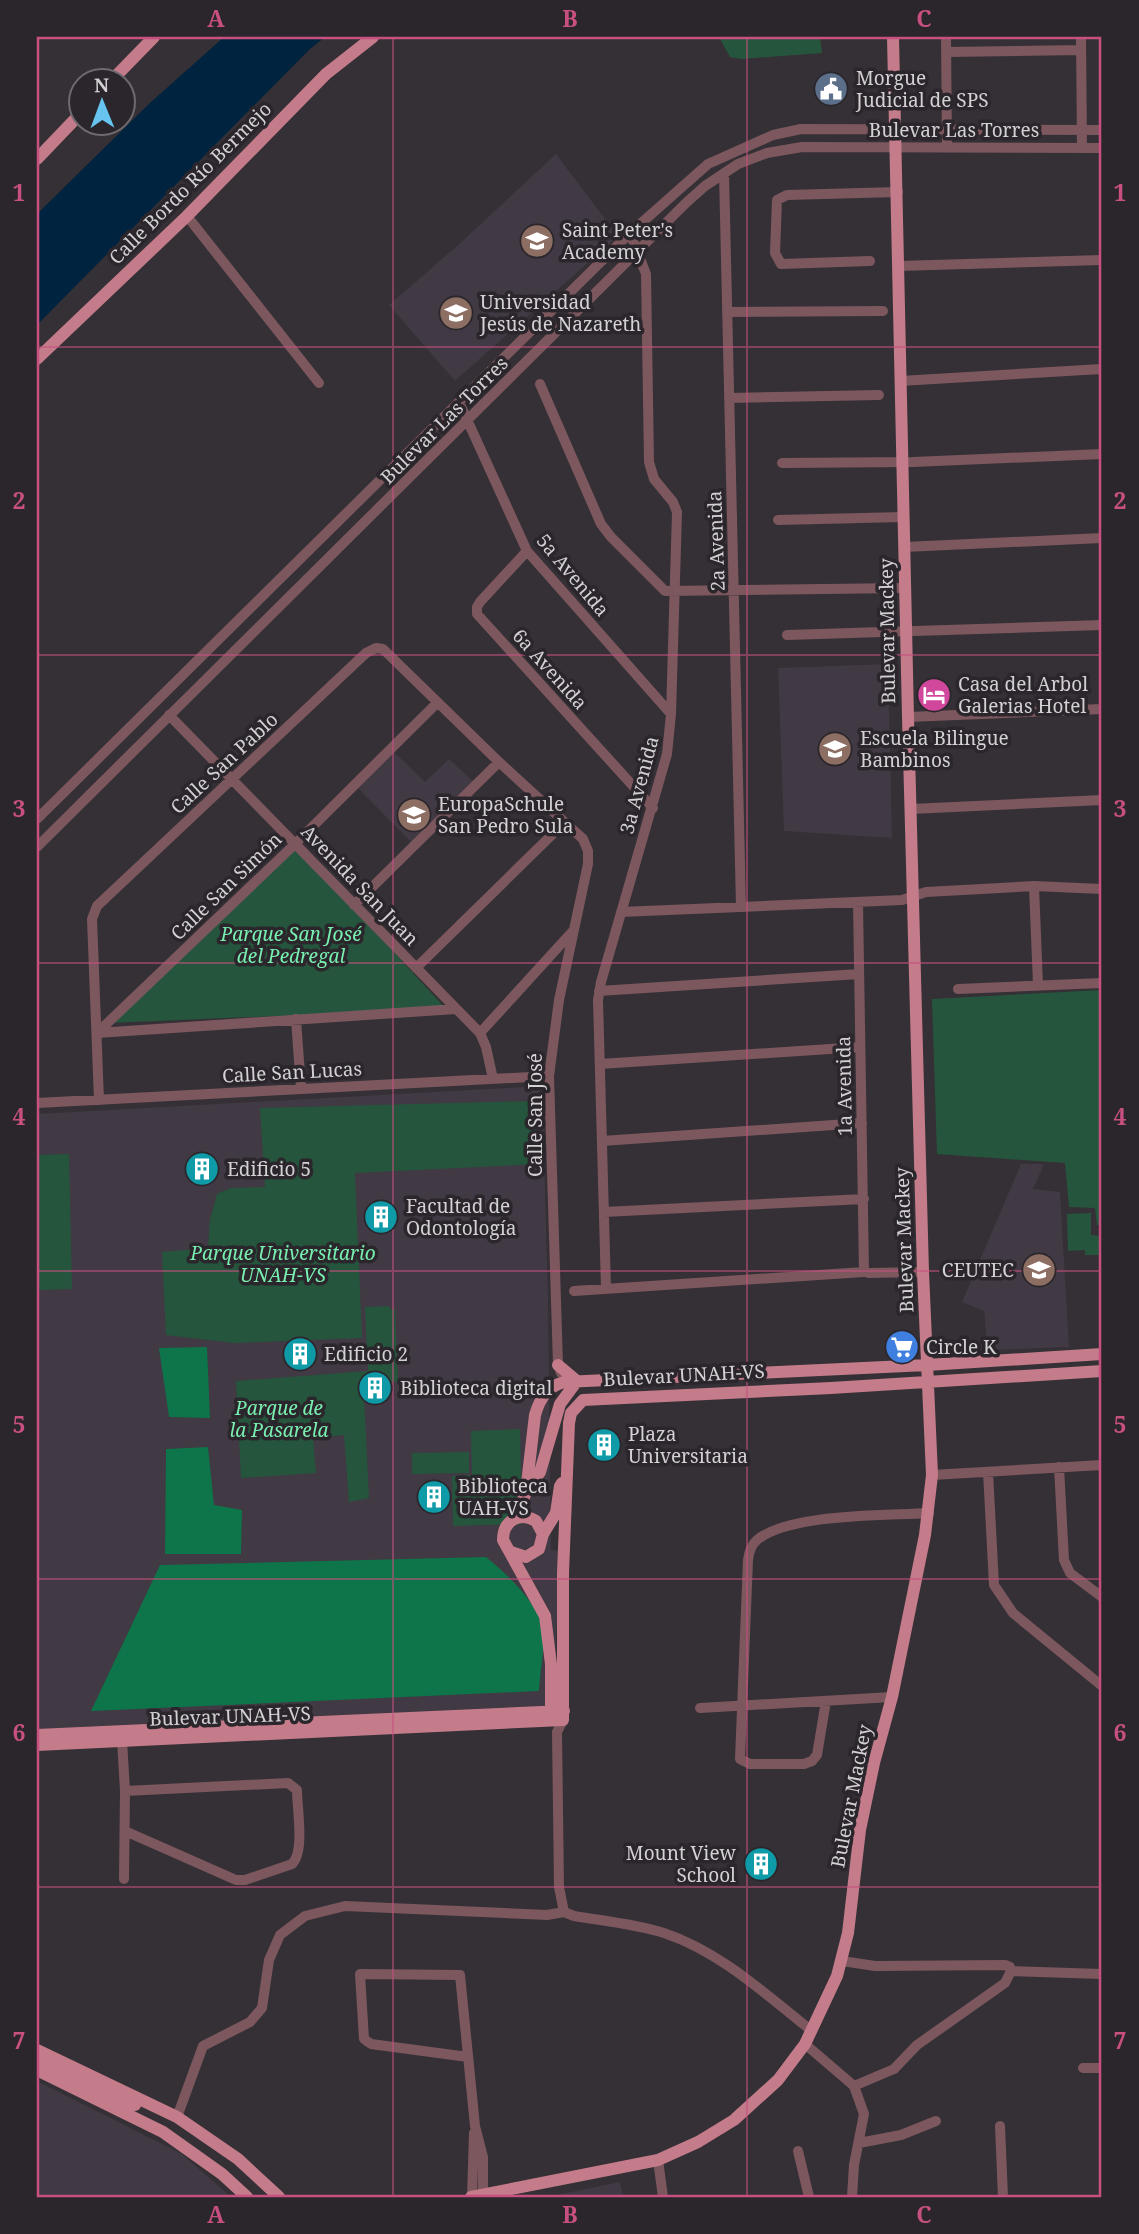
<svg xmlns="http://www.w3.org/2000/svg" width="1139" height="2234" font-family="'Noto Serif',serif">
	<style>
		.built { fill: #413943 }
		.green { fill: #25563d }
		.forest { fill: #0e7449 }
		.water { fill: #00243f }
		.lines { fill: none; stroke-linecap: round; stroke-linejoin: round }
		.minor { stroke: #7c575e; stroke-width: 10 }
		.major { stroke: #c47b8a; stroke-width: 12 }
		.grid { fill: none; stroke: #c75080; stroke-width: 2; stroke-opacity: 0.55 }
		.labels { text-anchor: middle; dominant-baseline: central; stroke-width: 7; stroke-linejoin: round; paint-order: stroke }
		.poi-label { font-size: 19px; fill: #d4d1d5; stroke: #2a262b; text-anchor: start }
		.street-label { font-size: 19px; fill: #d4d1d5; stroke: #2a262b }
		.park-label { font-size: 19px; font-style: italic; fill: #79f0b1; stroke: #2a262b }
		.neatline { fill: none; stroke: #c75080; stroke-width: 2.5 }
		.grid-label { font-size: 23px; text-anchor: middle; font-weight: bold; fill: #c75080 }
	</style>
	<rect width="100%" height="100%" fill="#343035"/>
	<path class="built" d="M 556,154 L 618,236 L 455,381 L 389,305 L 457,246 Z
		M 888,664 L 892,838 L 784,831 L 778,668 Z
		M 392,750 L 425,782 L 449,759 L 477,785 L 413,844 L 356,786 Z
		M 542,1086 L 548,1297 L 551,1550 L 561,1551 L 552,1709 L 37,1731 L 37,1114 Z
		M 1021,1164 L 1044,1164 L 1033,1189 L 1060,1192 L 1069,1347 L 993,1350 L 987,1343 L 984,1311 L 962,1302 Z
		M 37,2081 L 182,2154 L 231,2197 L 37,2197 Z
		M 620,2182 L 623,2197 L 547,2197 Z"/>
	<path class="green" d="M 719,37 L 820,37 L 822,53 L 741,59 L 730,57 Z
		M 295,844 L 446,1009 L 108,1023 Z
		M 1102,990 L 1102,1225 L 1097,1225 L 1095,1208 L 1069,1207 L 1065,1163 L 937,1154 L 932,999 Z
		M 534,1101 L 538,1164 L 355,1173 L 362,1338 L 234,1343 L 166,1335 L 162,1252 L 208,1248 L 210,1220 L 217,1194 L 231,1188 L 265,1187 L 260,1108 Z
		M 69,1154 L 72,1289 L 37,1290 L 37,1155 Z
		M 1091,1213 L 1091,1235 L 1102,1236 L 1102,1255 L 1085,1255 L 1085,1250 L 1068,1251 L 1067,1214 Z
		M 389,1306 L 390,1309 L 395,1309 L 398,1382 L 369,1383 L 368,1375 L 364,1397 L 369,1498 L 349,1502 L 344,1435 L 313,1438 L 316,1473 L 241,1478 L 236,1381 L 368,1371 L 365,1307 Z
		M 520,1429 L 522,1524 L 453,1526 L 452,1476 L 472,1475 L 471,1431 Z
		M 469,1452 L 469,1473 L 412,1474 L 412,1453 Z"/>
	<path class="forest" d="M 207,1347 L 210,1418 L 169,1417 L 159,1348 Z
		M 208,1447 L 214,1505 L 242,1510 L 241,1554 L 165,1554 L 166,1449 Z
		M 486,1557 C 505,1572 540,1605 543,1630 C 545,1649 540,1672 539,1691 L 91,1711 L 160,1565 Z"/>
	<path class="water" d="M 224,37 L 325,37 L 310,49 L 37,325 L 37,214 L 151,102 Z"/>
	<g class="lines">
		<path class="minor" d="M 946,37 L 947,147
			M 1081,37 L 1082,148
			M 946,52 L 1081,50
			M 724,173 L 741,907
			M 187,216 L 319,383
			M 870,261 L 781,264 L 775,253 L 777,200 L 787,195 L 898,192
			M 898,266 L 1102,260
			M 727,312 L 883,311
			M 900,381 L 1102,369
			M 540,384 L 601,524 L 611,537 L 665,591 L 905,588
			M 729,398 L 879,395
			M 459,402 L 527,551 L 671,714
			M 782,463 L 913,462 L 1102,454
			M 778,520 L 903,517
			M 904,547 L 1102,538
			M 527,551 L 480,602 L 477,607 L 477,614 L 653,808
			M 787,635 L 1102,625
			M 169,715 L 480,1033 L 486,1047 L 493,1079
			M 908,717 L 1102,709
			M 911,809 L 1102,800
			M 37,819 L 630,233 L 708,164 L 773,135 L 801,129 L 1102,130
			M 37,847 L 687,202 L 705,186 L 738,164 L 767,153 L 802,147 L 1102,148
			M 1034,886 L 1038,985
			M 354,905 L 499,762
			M 621,912 L 902,900 L 926,892 L 1034,886 L 1102,889
			M 416,968 L 564,823
			M 958,989 L 1102,983
			M 599,991 L 859,974
			M 296,1019 L 301,1089
			M 97,1033 L 295,844 L 437,703
			M 97,1033 L 456,1009
			M 480,1033 L 572,932
			M 600,1064 L 860,1047
			M 99,1100 L 92,919 L 97,906 L 366,653 L 376,648 L 383,649 L 499,762 L 583,839 L 588,851 L 588,864 L 559,1000 L 549,1076 L 558,1365 L 561,1373
			M 37,1103 L 549,1076
			M 602,1141 L 862,1123
			M 604,1212 L 864,1199
			M 868,1273 L 923,1272
			M 606,1289 L 598,1000 L 601,982 L 667,754 L 671,714 L 677,512 L 673,502 L 654,479 L 649,462 L 646,274 L 630,233
			M 574,1291 L 864,1272 L 858,902
			M 1059,1467 L 1064,1560 L 1070,1573 L 1102,1597
			M 988,1472 L 994,1585 L 1013,1613 L 1102,1686
			M 932,1475 L 1102,1465
			M 826,1701 L 817,1755 L 812,1761 L 804,1764 L 750,1764 L 740,1759 L 748,1560 C 749,1552 751,1545 757,1540 C 790,1513 886,1516 929,1513
			M 700,1708 L 892,1697
			M 563,1720 L 557,1732 L 559,1887 L 564,1912 L 574,1916 C 604,1921 635,1924 664,1933 C 721,1952 766,1995 812,2031
			M 122,1740 L 125,1791 L 124,1879
			M 125,1791 L 288,1783 L 297,1790 C 297,1808 305,1852 292,1864 L 245,1880 L 236,1880 L 125,1831
			M 842,1961 L 875,1966 L 1005,1965 L 1010,1967 L 1011,1971 L 1005,1983 L 917,2045 L 894,2069 L 854,2086
			M 1011,1971 L 1102,1974
			M 805,2044 L 854,2086 L 864,2114 L 854,2165 L 852,2197
			M 468,2057 L 371,2044 L 364,2039 L 360,1974 L 460,1975 L 475,2126 L 483,2157 L 483,2195
			M 1083,2068 L 1102,2068
			M 177,2117 L 203,2046 L 250,2022 L 262,2008 L 269,1960 L 280,1935 L 305,1916 L 345,1906 L 547,1915 L 564,1912
			M 1000,2126 L 1003,2197
			M 859,2143 L 901,2135 L 936,2121
			M 798,2151 L 809,2197
			M 658,2160 L 663,2197
			M 472,2197 L 474,2133"/>
		<path class="major" d="M 112,80 L 154,37
			M 37,159 L 80,114
			M 37,359 L 187,216 L 326,74 L 373,37
			M 558,1365 L 577,1381
			M 526,1492 L 535,1415 C 540,1398 547,1387 564,1382 L 927,1365 L 1102,1354
			M 516,1518 L 526,1492 L 540,1472 L 560,1404 L 577,1381
			M 543,1534 L 556,1513 L 560,1486 L 562,1483
			M 511,1552 L 526,1557 L 539,1549 L 543,1534 L 536,1521 C 519,1511 503,1521 503,1540 L 545,1616 L 551,1664 L 551,1717
			M 37,1735 L 564,1711
			M 37,1745 L 563,1720 L 563,1573 L 569,1423 L 571,1413 L 583,1400 L 831,1388 L 1102,1371
			M 37,2050 L 177,2117 L 238,2159 L 279,2197
			M 37,2061 L 135,2105
			M 37,2070 L 163,2132 L 222,2174 L 247,2197
			M 471,2197 L 658,2160 L 698,2142 L 734,2120 L 778,2080 L 805,2044 L 837,1976 L 848,1933 L 860,1830 L 874,1763 L 892,1697 L 925,1535 L 932,1475 L 923,1272 L 908,717 L 893,37"/>
	</g>
	<path class="grid" d="M 393,37 L 393,2197M 747,37 L 747,2197M 37,347 L 1102,347M 37,655 L 1102,655M 37,963 L 1102,963M 37,1271 L 1102,1271M 37,1579 L 1102,1579M 37,1887 L 1102,1887"/>
	<defs>
		<g id="civic-disc" transform="scale(1.75)"><circle r="9.5" fill="#5c6f8a" stroke="#2a262b"/><path d="M-.6-6.5H3V-4.5H.6V-3L4-1V1h2V6H-6V1h2V-1L-.6-3ZM-1.2 2.5V6h2.4V2.5Z" fill="#fff"/></g>
		<g id="school-disc" transform="scale(1.75)"><circle r="9.5" fill="#8d6e63" stroke="#2a262b"/><path d="M0-5L7-2L0 1L-7-2ZM-4 1L0 2.5L4 1V4Q0 6-4 4Z" fill="#fff"/></g>
		<g id="university-disc" transform="scale(1.75)"><circle r="9.5" fill="#8d6e63" stroke="#2a262b"/><path d="M0-5L7-2L0 1L-7-2ZM-4 1L0 2.5L4 1V4Q0 6-4 4Z" fill="#fff"/></g>
		<g id="hotel-disc" transform="scale(1.75)"><circle r="9.5" fill="#d1479c" stroke="#2a262b"/><path d="M-6-4.5h1.5V1H6V5H4.5V3h-9V5H-6ZM-4 0a1.8 1.8 0 1 1 3.6 0ZM.5 0V-2.5h3Q6-2.5 6 0Z" fill="#fff"/></g>
		<g id="building-disc" transform="scale(1.75)"><circle r="9.5" fill="#0f9aa8" stroke="#2a262b"/><path d="M-4-6H4V6H1V3H-1V6H-4ZM-2.5-4.3h1.7v1.8h-1.7ZM.8-4.3h1.7v1.8H.8ZM-2.5-1h1.7V.8h-1.7ZM.8-1h1.7V.8H.8Z" fill="#fff"/></g>
		<g id="supermarket-disc" transform="scale(1.75)"><circle r="9.5" fill="#3f7fe0" stroke="#2a262b"/><path d="M-6-5.5h2.5l.6 2H6L4.5 2H-2.5L-4.4-4H-6ZM-1.5 3.2a1.3 1.3 0 1 0 .1 0ZM3 3.2a1.3 1.3 0 1 0 .1 0Z" fill="#fff"/></g>
	</defs>
	<g fill-rule="evenodd">
		<use href="#civic-disc" x="831" y="89"/>
		<use href="#school-disc" x="537" y="241"/>
		<use href="#university-disc" x="456" y="313"/>
		<use href="#hotel-disc" x="934" y="695"/>
		<use href="#school-disc" x="835" y="749"/>
		<use href="#school-disc" x="414" y="815"/>
		<use href="#building-disc" x="202" y="1169"/>
		<use href="#building-disc" x="381" y="1217"/>
		<use href="#university-disc" x="1039" y="1270"/>
		<use href="#supermarket-disc" x="902" y="1347"/>
		<use href="#building-disc" x="300" y="1354"/>
		<use href="#building-disc" x="375" y="1388"/>
		<use href="#building-disc" x="604" y="1445"/>
		<use href="#building-disc" x="434" y="1497"/>
		<use href="#building-disc" x="761" y="1864"/>
	</g>
	<g class="labels">
		<g class="poi-label">
			<text x="856" y="78">Morgue<tspan x="856" dy="22">Judicial de SPS</tspan></text>
			<text x="562" y="230">Saint Peter's<tspan x="562" dy="22">Academy</tspan></text>
			<text x="480" y="302">Universidad<tspan x="480" dy="22">Jesús de Nazareth</tspan></text>
			<text x="958" y="684">Casa del Arbol<tspan x="958" dy="22">Galerias Hotel</tspan></text>
			<text x="860" y="738">Escuela Bilingue<tspan x="860" dy="22">Bambinos</tspan></text>
			<text x="438" y="804">EuropaSchule<tspan x="438" dy="22">San Pedro Sula</tspan></text>
			<text x="227" y="1169">Edificio 5</text>
			<text x="406" y="1206">Facultad de<tspan x="406" dy="22">Odontología</tspan></text>
			<text x="1014" y="1270" text-anchor="end">CEUTEC</text>
			<text x="926" y="1347">Circle K</text>
			<text x="324" y="1354">Edificio 2</text>
			<text x="400" y="1388">Biblioteca digital</text>
			<text x="628" y="1434">Plaza<tspan x="628" dy="22">Universitaria</tspan></text>
			<text x="458" y="1486">Biblioteca<tspan x="458" dy="22">UAH-VS</tspan></text>
			<text x="736" y="1853" text-anchor="end">Mount View<tspan x="736" dy="22">School</tspan></text>
		</g>
		<g class="street-label">
			<text x="954" y="130">Bulevar Las Torres</text>
			<text transform="translate(190 183) rotate(-45)">Calle Bordo Río Bermejo</text>
			<text transform="translate(444 420) rotate(-45)">Bulevar Las Torres</text>
			<text transform="translate(716 541) rotate(-92)">2a Avenida</text>
			<text transform="translate(573 575) rotate(50)">5a Avenida</text>
			<text transform="translate(887 631) rotate(-91)">Bulevar Mackey</text>
			<text transform="translate(550 669) rotate(48)">6a Avenida</text>
			<text transform="translate(224 763) rotate(-43)">Calle San Pablo</text>
			<text transform="translate(639 785) rotate(-75)">3a Avenida</text>
			<text transform="translate(360 885) rotate(46)">Avenida San Juan</text>
			<text transform="translate(226 886) rotate(-44)">Calle San Simón</text>
			<text transform="translate(292 1072) rotate(-3)">Calle San Lucas</text>
			<text transform="translate(844 1086) rotate(-91)">1a Avenida</text>
			<text transform="translate(535 1115) rotate(-90)">Calle San José</text>
			<text transform="translate(904 1240) rotate(-92)">Bulevar Mackey</text>
			<text transform="translate(684 1375) rotate(-3)">Bulevar UNAH-VS</text>
			<text transform="translate(230 1716) rotate(-2)">Bulevar UNAH-VS</text>
			<text transform="translate(851 1796) rotate(-79)">Bulevar Mackey</text>
		</g>
		<g class="park-label">
			<text x="291" y="934">Parque San José<tspan x="291" dy="22">del Pedregal</tspan></text>
			<text x="283" y="1253">Parque Universitario<tspan x="283" dy="22">UNAH-VS</tspan></text>
			<text x="279" y="1408">Parque de<tspan x="279" dy="22">la Pasarela</tspan></text>
		</g>
	</g>
	<rect width="1139" height="2234" fill="none" stroke="#2a262b" stroke-width="77"/>
	<g transform="translate(102 102) rotate(359)"><circle r="33" fill="#2a262b" stroke="#6e6a6f" stroke-width="2"/>
	<path d="M0-5L12 26L0 18L-12 26Z" fill="#67c4ef"/>
	<text y="-10" font-size="19" font-weight="bold" text-anchor="middle" fill="#d4d1d5">N</text>
	</g>
	<rect x="38" y="38" width="1062" height="2158" class="neatline"/>
	<g class="grid-label">
		<text x="216" y="27">A</text>
		<text x="570" y="27">B</text>
		<text x="924" y="27">C</text>
		<text x="19" y="201">1</text>
		<text x="1120" y="201">1</text>
		<text x="19" y="509">2</text>
		<text x="1120" y="509">2</text>
		<text x="19" y="817">3</text>
		<text x="1120" y="817">3</text>
		<text x="19" y="1125">4</text>
		<text x="1120" y="1125">4</text>
		<text x="19" y="1433">5</text>
		<text x="1120" y="1433">5</text>
		<text x="19" y="1741">6</text>
		<text x="1120" y="1741">6</text>
		<text x="19" y="2049">7</text>
		<text x="1120" y="2049">7</text>
		<text x="216" y="2223">A</text>
		<text x="570" y="2223">B</text>
		<text x="924" y="2223">C</text>
	</g>
</svg>
